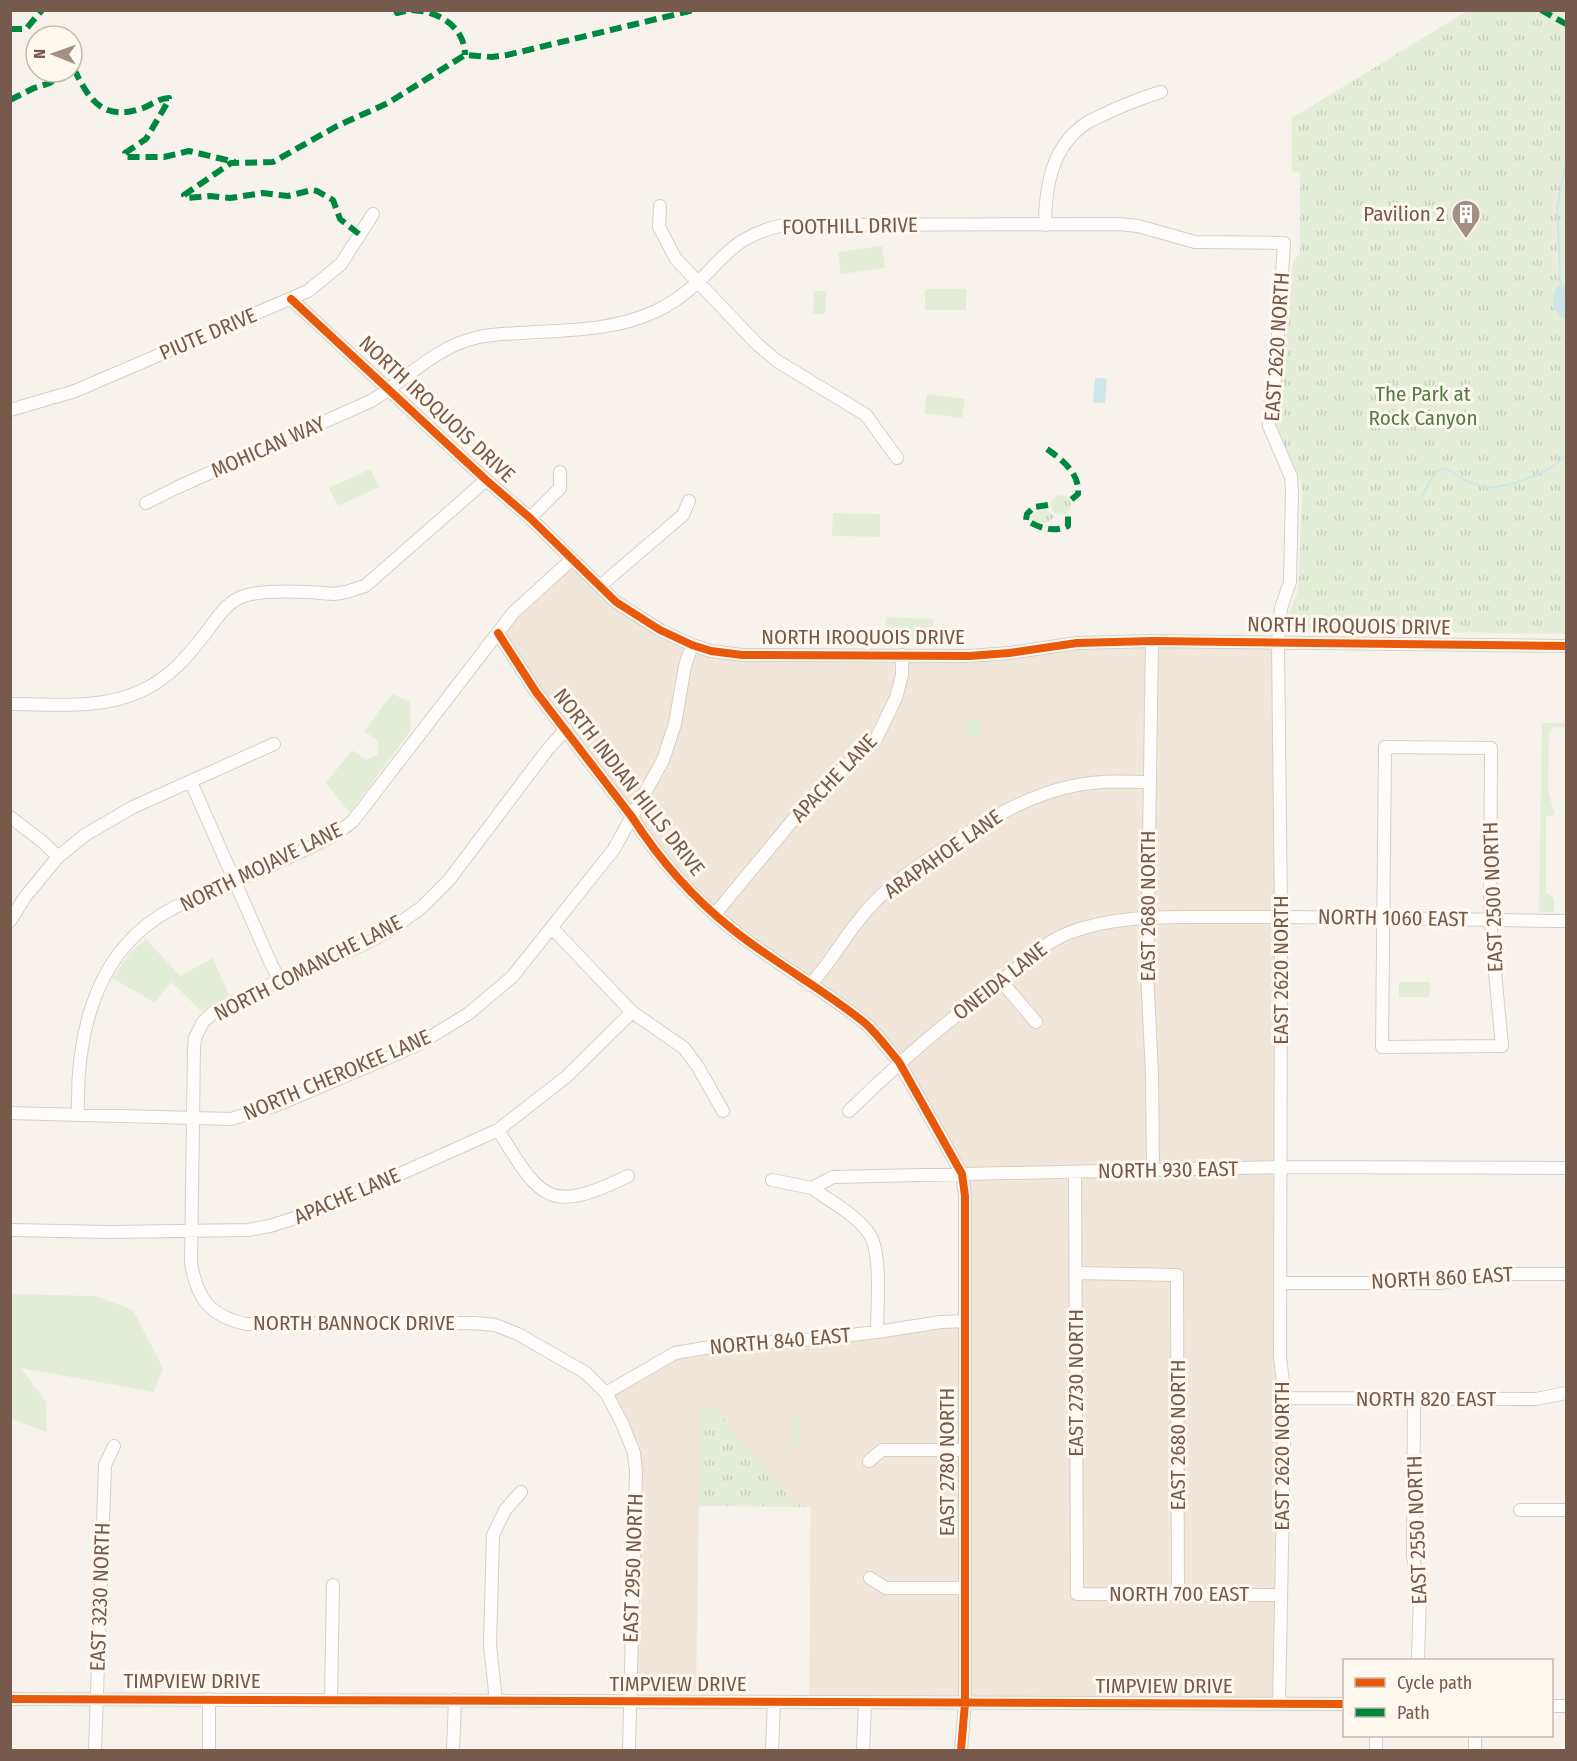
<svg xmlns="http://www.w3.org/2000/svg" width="1577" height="1761" font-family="'Fira Sans Condensed',sans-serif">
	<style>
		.residential { fill: #f0e6da }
		.grass { fill: #e4eed7 }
		.park { fill: url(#park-tufts) }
		.water { fill: #cde6e8 }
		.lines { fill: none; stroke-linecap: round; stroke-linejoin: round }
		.stream { stroke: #cde6e8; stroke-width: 2 }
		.minor-casing { stroke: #d6cfc8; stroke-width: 14 }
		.minor { stroke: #fefdfc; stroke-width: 12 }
		.quiet { stroke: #00873e; stroke-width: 6; stroke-dasharray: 12 6; stroke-linecap: butt }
		.cycleway-casing { stroke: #fff8ee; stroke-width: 11 }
		.cycleway { stroke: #e8590c; stroke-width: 8 }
		.labels { text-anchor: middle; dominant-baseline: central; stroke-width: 6; stroke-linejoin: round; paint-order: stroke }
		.poi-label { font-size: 21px; fill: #765a4b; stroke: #fff8ee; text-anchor: end }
		.street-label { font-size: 21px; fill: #765a4b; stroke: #fff8ee }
		.park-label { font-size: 21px; fill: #547c43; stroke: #fff8ee }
	</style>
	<defs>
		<pattern id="park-tufts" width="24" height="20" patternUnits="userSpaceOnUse" patternTransform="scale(1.5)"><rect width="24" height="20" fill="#e4eed7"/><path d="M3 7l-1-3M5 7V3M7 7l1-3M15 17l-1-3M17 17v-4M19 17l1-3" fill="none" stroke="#c7ceba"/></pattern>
	</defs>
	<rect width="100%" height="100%" fill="#f7f3ec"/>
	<path class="residential" d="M 572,559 L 630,612 L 692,645 L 743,654 L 969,656 L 1077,643 L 1278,642 L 1279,1704 L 809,1703 L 811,1507 L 699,1506 L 696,1691 L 647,1691 L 640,1685 L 630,1669 L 636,1471 L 606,1393 L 675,1353 L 964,1321 L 962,1174 L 874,1032 L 715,914 L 632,817 L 498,633 Z"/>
	<path class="grass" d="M 882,246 L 885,268 L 841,274 L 838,252 Z
		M 925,289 L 966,289 L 966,310 L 925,310 Z
		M 814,291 L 826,291 L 825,314 L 813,314 Z
		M 927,394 L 965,399 L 962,418 L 924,413 Z
		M 370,469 L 379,487 L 338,506 L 329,488 Z
		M 833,513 L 880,514 L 880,537 L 832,536 Z
		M 886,617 L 934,619 L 933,642 L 885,640 Z
		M 392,694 L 410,702 L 411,730 L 350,813 L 326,783 L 352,750 L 366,760 L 378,754 L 379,742 L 364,731 Z
		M 979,720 L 983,735 L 967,738 L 964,723 Z
		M 1542,723 L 1566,723 L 1566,727 L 1554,727 L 1549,733 L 1548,791 L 1555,815 L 1546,816 L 1546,893 C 1556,896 1554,904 1554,912 L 1539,912 Z
		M 146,939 L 180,976 L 213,958 L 229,995 L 210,1005 L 202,1012 L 171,982 L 155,1003 L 112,978 L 131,952 Z
		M 1399,982 L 1430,982 L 1429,997 L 1399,997 Z
		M 11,1294 L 96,1296 L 133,1310 L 163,1368 L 154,1392 L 21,1368 L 46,1402 L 47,1432 L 11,1419 Z
		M 791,1416 L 801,1416 L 801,1444 L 791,1444 Z"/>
	<path class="park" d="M 1467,11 L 1566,11 L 1566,634 L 1293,630 L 1287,619 L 1298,591 L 1302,498 L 1301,482 L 1278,439 L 1276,429 L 1293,262 L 1300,253 L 1300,172 L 1292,171 L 1292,118 Z
		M1051 505a10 10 0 1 1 20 0a10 10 0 1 1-20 0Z
		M 1045,508 L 1055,517 L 1046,523 L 1034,521 L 1031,517 L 1032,513 Z
		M 715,1408 L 792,1501 L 811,1507 L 699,1505 L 701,1409 Z"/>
	<path class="water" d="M 1557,286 L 1566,286 L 1566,319 L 1560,317 L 1553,308 L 1553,296 Z
		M 1095,378 L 1107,379 L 1105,403 L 1093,402 Z"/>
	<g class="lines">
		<path class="stream" d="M 1561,289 L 1557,208 L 1566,161
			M 1423,495 C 1427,489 1433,470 1442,469 C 1450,467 1459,479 1467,481 C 1472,483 1479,486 1485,487 C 1507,489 1552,472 1566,455"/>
		<g class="minor-casing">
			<path id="minor" d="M 660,206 L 659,227 L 676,259 L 757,344 L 777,361 L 866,415 L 897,458
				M 1045,225 C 1045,186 1052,145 1088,122 C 1096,118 1105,114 1113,110 C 1129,103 1144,97 1161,92
				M 291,299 L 486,480 L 530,518 L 616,602 L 660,630 L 692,645 L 711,651 L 742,655 L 969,656 L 1009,653 L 1077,643 L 1152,641 L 1566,646
				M 10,410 L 75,391 L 308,291 L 341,264 L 373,214
				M 146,503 L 178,487 L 371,401 C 406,380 434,348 475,338 C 490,334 505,334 520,333 C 566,330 612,331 654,312 C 670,305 686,293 699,281 C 713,268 725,252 742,241 C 755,233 769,228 784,225 L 1119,224 L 1138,226 L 1195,242 L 1284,243 L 1275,380 L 1269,410 L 1269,426 L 1291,477 L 1292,491 L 1290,582 L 1281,608 L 1278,642 L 1281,917 L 1280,1357 L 1285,1398 L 1279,1704
				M 530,518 L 560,488 L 560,472
				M 600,586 L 683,515 L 689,501
				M 498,633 L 536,692 L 632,817 C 659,859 693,898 732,929 C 774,963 825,990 866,1024 C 878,1035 888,1049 899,1062 L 962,1174 L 965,1196 L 965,1703 L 961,1750
				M 1152,641 L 1147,972 L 1152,1074 L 1153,1170
				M 10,704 C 54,704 101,710 141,691 C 170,678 189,655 208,630 C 217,618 225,605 239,598 C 259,588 311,592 334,594 L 346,592 L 365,586 L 486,480
				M 566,729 L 548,749 L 449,880 L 421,908 L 387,932 L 369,942 L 280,980 L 216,1010 L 203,1022 L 195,1038 L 194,1048 L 191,1263 C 197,1299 210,1316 246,1324 L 474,1323 L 495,1325 L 518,1334 L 586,1373 L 606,1393 L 622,1423 L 634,1453 L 636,1471 L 629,1750
				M 1385,747 L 1491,748 L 1490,920 L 1502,1046 L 1382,1047 Z
				M 191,782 L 272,966 L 280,980
				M 10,817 L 43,842 L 58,857
				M 715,914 L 812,797 L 876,739 L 896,698 L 902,675 L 902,655
				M 10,921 L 25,897 L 58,857 L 85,835 L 133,807 L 274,744
				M 552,928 L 632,1012 L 684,1048 L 698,1067 L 723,1111
				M 1001,981 L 1036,1022
				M 810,985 C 832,961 847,932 869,908 C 889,885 915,868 940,851 C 989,818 1042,785 1103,782 C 1118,781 1134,782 1149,782
				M 849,1111 C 897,1064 946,1021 1000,982 C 1022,965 1040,945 1066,934 C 1120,912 1183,918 1240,917 C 1349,916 1458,920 1566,921
				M 10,1113 L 231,1119 L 277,1105 L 392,1056 L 419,1044 L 468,1014 L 512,977 L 614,849 L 663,760 L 675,724 L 685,666 L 692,645
				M 78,1115 C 76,1041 92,960 158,917 C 193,895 233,882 270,866 C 299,852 329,841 353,821 L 513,613 L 572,559
				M 498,1130 C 541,1199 548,1215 628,1176
				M 1075,1172 L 1077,1594 L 1280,1595
				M 772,1180 L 812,1188 L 833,1177 L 1280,1167 L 1566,1168
				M 812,1188 C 831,1202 857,1215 870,1235 C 882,1255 877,1308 877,1332
				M 10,1230 L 108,1232 L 248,1230 L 270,1226 L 320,1210 L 498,1130 L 566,1077 L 632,1012
				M 1075,1273 L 1177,1275 L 1178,1595
				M 1281,1283 L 1441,1283 L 1486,1274 L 1566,1274
				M 606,1393 L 675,1353 L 740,1342 L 787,1342 L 877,1332 L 941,1322 L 964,1321
				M 1285,1398 L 1536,1399 L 1566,1393
				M 1414,1400 L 1413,1556 L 1420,1596 L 1418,1660
				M 869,1461 L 882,1450 L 965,1450
				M 1520,1510 L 1566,1510
				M 870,1578 L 886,1588 L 965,1588
				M 10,1699 L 1344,1704
				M 331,1700 L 333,1585
				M 496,1701 L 490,1645 L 493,1535 L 505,1510 L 521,1492
				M 1552,1706 L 1566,1706
				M 95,1750 L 105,1465 L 114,1446
				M 209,1750 L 209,1699
				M 453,1750 L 455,1700
				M 772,1750 L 774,1702
				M 863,1750 L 865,1703
				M 1376,1750 L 1376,1736
				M 1475,1750 L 1475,1736"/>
		</g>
		<use href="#minor" class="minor"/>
		<path class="quiet" d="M 396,10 L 397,13 L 411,10
			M 412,10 C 415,11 419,11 422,11 C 444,15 465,30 465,55
			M 1541,10 L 1566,24
			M 10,29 L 26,29 L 42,10
			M 72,70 L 76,73 C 91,103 105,121 143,108 C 151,105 160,98 169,98 L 169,100 L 146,139 L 125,153 L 125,157 L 164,157 L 189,151 L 235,162
			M 10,100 L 34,88 L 50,83 L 63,72
			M 359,234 L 340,219 L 333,200 L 317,191 L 312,190 L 288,196 L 263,193 L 230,198 L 210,196 L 186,198 L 184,195 L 231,163 L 273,162 L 337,126 L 388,103 L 465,55 L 492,57 L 507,55 L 694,10
			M 1047,449 C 1062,460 1080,473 1078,494 L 1071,500
			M 1048,505 L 1034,507 L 1027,514 L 1026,520 C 1039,528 1054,533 1068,526 L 1068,516"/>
		<g class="cycleway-casing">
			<path id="cycleway" d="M 291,299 L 486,480 L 530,518 L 616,602 L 660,630 L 692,645 L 711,651 L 742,655 L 969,656 L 1009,653 L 1077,643 L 1152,641 L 1566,646
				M 498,633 L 536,692 L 632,817 C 659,859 693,898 732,929 C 774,963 825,990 866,1024 C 878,1035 888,1049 899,1062 L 962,1174 L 965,1196 L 965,1703 L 961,1750
				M 10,1699 L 1344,1704"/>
		</g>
		<use href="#cycleway" class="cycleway"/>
	</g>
	<defs>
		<g id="building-pin" transform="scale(1.5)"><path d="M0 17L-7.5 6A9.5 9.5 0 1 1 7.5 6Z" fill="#a39083" stroke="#fff8ee"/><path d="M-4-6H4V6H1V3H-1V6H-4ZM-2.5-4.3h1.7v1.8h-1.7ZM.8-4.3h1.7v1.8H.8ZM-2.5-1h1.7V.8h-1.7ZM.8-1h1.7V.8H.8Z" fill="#fff"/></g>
	</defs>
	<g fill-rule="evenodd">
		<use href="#building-pin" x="1466" y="214"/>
	</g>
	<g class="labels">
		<g class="poi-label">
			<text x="1445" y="214">Pavilion 2</text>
		</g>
		<g class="street-label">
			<text transform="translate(850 226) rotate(-1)">FOOTHILL DRIVE</text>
			<text transform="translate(208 334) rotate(-23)">PIUTE DRIVE</text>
			<text transform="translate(1277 347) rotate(-86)">EAST 2620 NORTH</text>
			<text transform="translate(437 409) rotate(43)">NORTH IROQUOIS DRIVE</text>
			<text transform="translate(268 447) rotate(-24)">MOHICAN WAY</text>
			<text transform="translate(1349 626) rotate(1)">NORTH IROQUOIS DRIVE</text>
			<text x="863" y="637">NORTH IROQUOIS DRIVE</text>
			<text transform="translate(834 778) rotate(-46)">APACHE LANE</text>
			<text transform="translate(629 782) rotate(52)">NORTH INDIAN HILLS DRIVE</text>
			<text transform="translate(943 854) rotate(-35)">ARAPAHOE LANE</text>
			<text transform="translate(261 867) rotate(-26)">NORTH MOJAVE LANE</text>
			<text transform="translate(1493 897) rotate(-92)">EAST 2500 NORTH</text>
			<text transform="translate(1148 906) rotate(-90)">EAST 2680 NORTH</text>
			<text transform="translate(1393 918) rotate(1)">NORTH 1060 EAST</text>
			<text transform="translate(308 968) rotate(-27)">NORTH COMANCHE LANE</text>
			<text transform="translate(1281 970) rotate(-90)">EAST 2620 NORTH</text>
			<text transform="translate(1000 981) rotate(-38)">ONEIDA LANE</text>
			<text transform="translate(337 1075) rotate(-23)">NORTH CHEROKEE LANE</text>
			<text transform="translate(1168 1170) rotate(-1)">NORTH 930 EAST</text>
			<text transform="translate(347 1196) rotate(-23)">APACHE LANE</text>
			<text transform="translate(1442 1278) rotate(-3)">NORTH 860 EAST</text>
			<text x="354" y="1323">NORTH BANNOCK DRIVE</text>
			<text transform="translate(780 1341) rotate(-5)">NORTH 840 EAST</text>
			<text transform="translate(1076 1383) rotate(-90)">EAST 2730 NORTH</text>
			<text x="1426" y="1399">NORTH 820 EAST</text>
			<text transform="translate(1178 1435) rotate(-90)">EAST 2680 NORTH</text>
			<text transform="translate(1282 1456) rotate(-90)">EAST 2620 NORTH</text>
			<text transform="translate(947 1462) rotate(-90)">EAST 2780 NORTH</text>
			<text transform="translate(1417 1530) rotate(-92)">EAST 2550 NORTH</text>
			<text transform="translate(633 1568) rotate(-88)">EAST 2950 NORTH</text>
			<text x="1179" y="1594">NORTH 700 EAST</text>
			<text transform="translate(100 1597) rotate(-88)">EAST 3230 NORTH</text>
			<text x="192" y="1681">TIMPVIEW DRIVE</text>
			<text x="678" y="1684">TIMPVIEW DRIVE</text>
			<text x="1164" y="1686">TIMPVIEW DRIVE</text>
		</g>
		<g class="park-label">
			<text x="1423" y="394">The Park at<tspan x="1423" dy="24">Rock Canyon</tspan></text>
		</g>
	</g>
	<rect width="1577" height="1761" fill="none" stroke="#765a4b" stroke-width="24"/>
	<rect x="1343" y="1659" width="210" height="78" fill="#fff8ee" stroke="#c8b9ad" stroke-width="1.5"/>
	<rect x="1355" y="1678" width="30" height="9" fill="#e8590c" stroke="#c8b9ad" stroke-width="1.5"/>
	<text x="1397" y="1689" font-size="18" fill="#765a4b">Cycle path</text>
	<rect x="1355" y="1708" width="30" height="9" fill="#00873e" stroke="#c8b9ad" stroke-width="1.5"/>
	<text x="1397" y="1719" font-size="18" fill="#765a4b">Path</text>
	<g transform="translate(54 54) rotate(271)"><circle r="28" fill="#fff8ee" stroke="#c8b9ad" stroke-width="1.5"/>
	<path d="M0-4.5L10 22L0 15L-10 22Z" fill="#a39083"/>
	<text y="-9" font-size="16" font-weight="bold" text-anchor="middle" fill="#765a4b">N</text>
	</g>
</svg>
